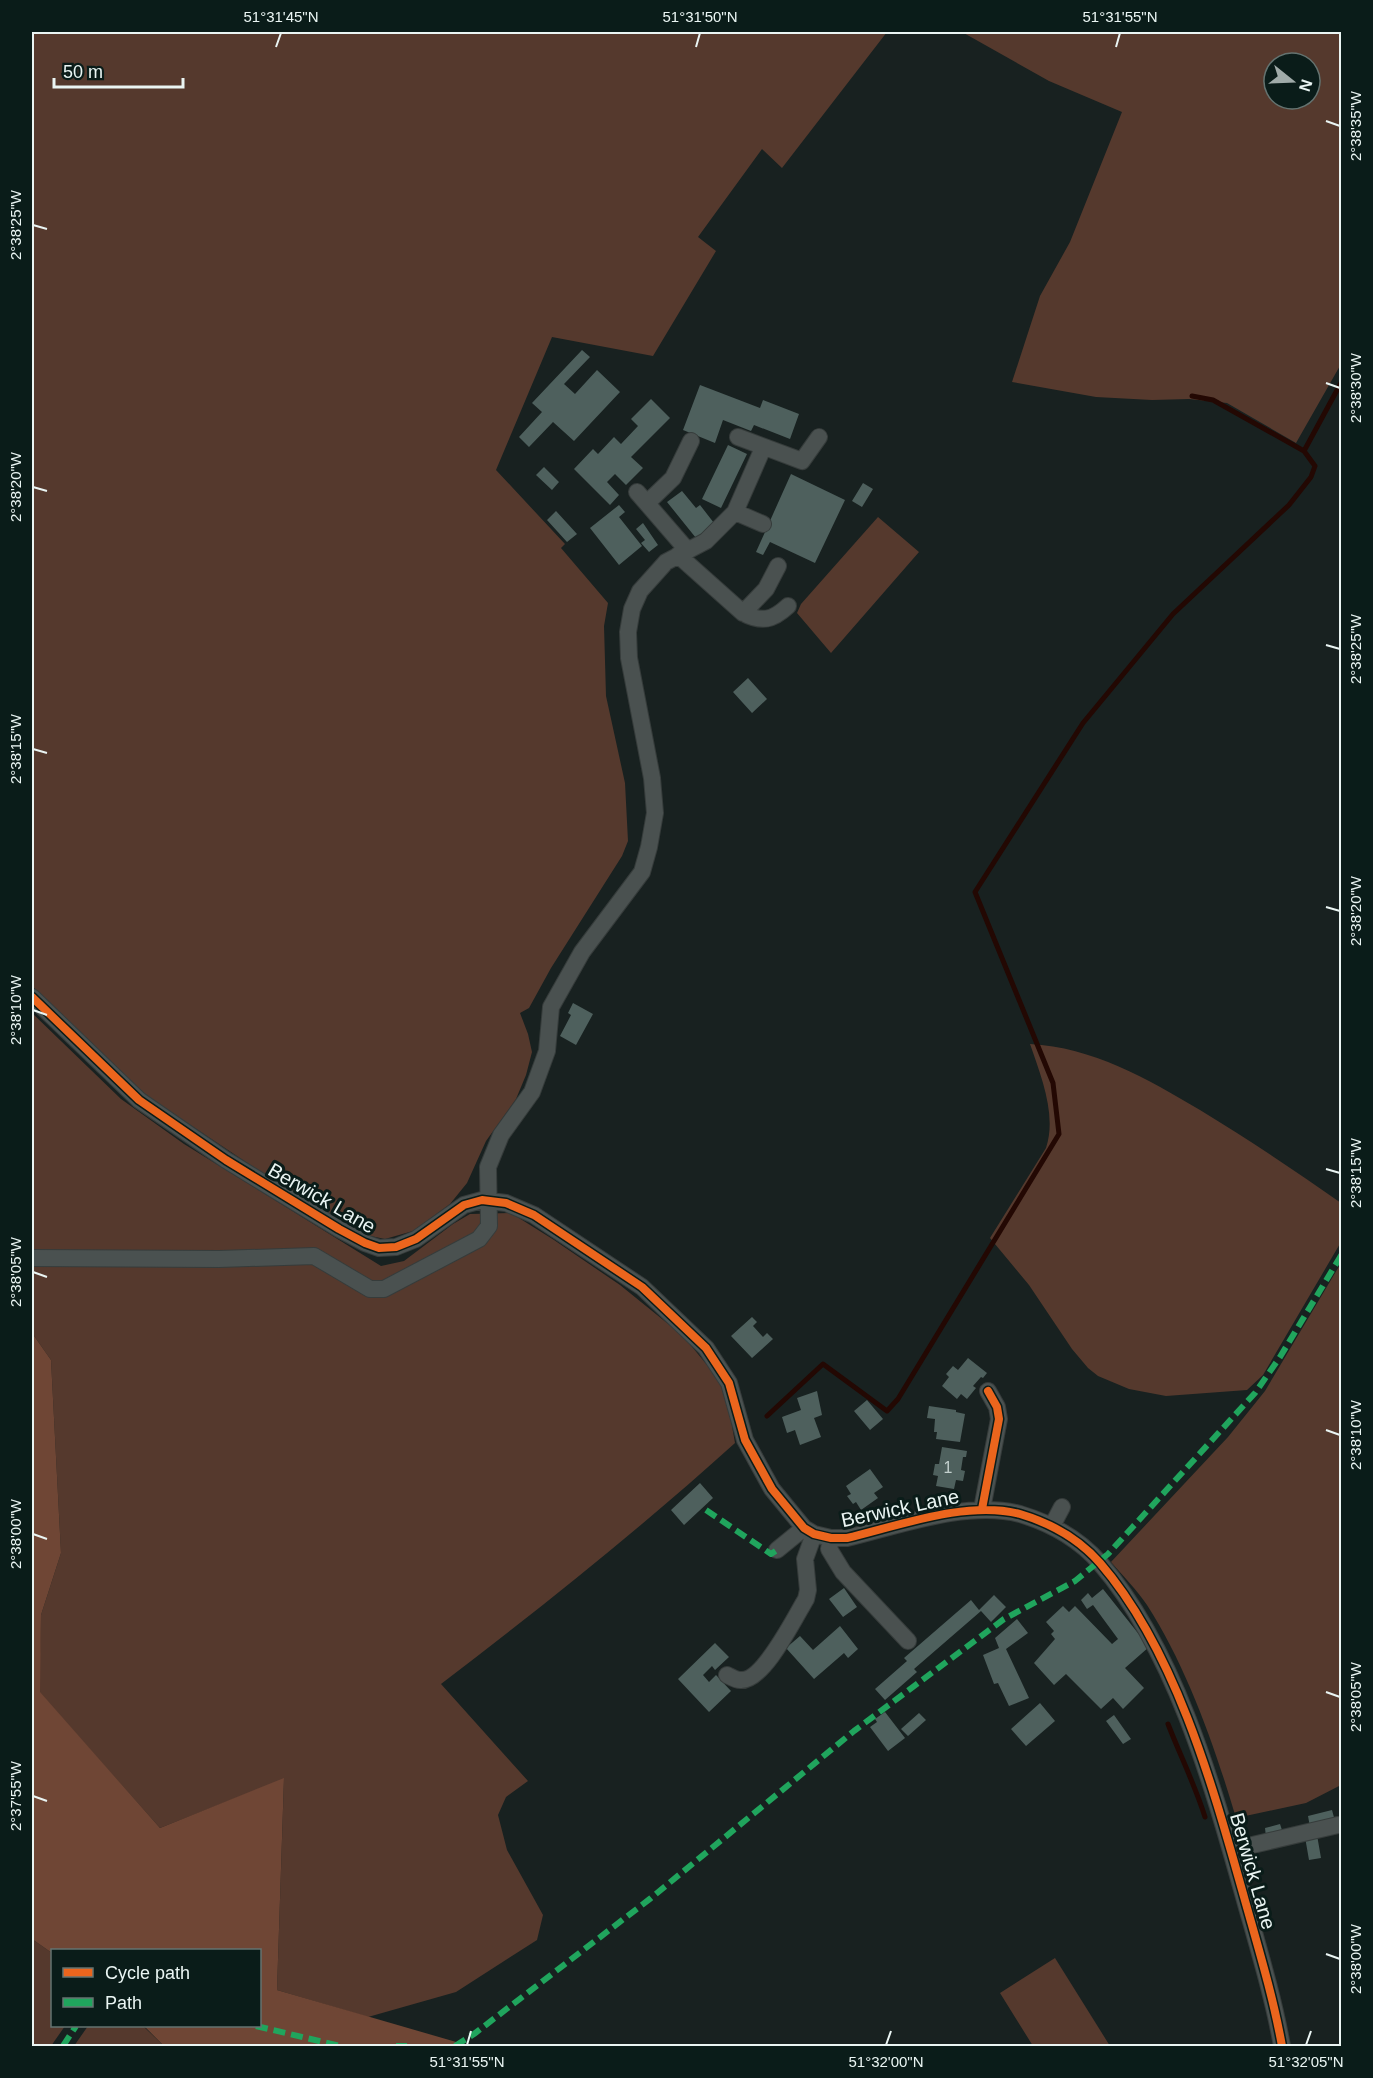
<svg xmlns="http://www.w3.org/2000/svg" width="1373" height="2078" font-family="Helvetica,sans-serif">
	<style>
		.green { fill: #55392d; fill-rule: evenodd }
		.forest { fill: #6f4635 }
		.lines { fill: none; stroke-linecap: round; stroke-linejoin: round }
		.stream { stroke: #230803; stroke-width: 5 }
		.building { fill: #4e605d }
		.minor-casing { stroke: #363c3b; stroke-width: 18 }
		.minor { stroke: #4a5150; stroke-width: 16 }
		.quiet { stroke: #20a55d; stroke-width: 6; stroke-dasharray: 12 6; stroke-linecap: butt }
		.cycleway-casing { stroke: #0a1c19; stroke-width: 11 }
		.cycleway { stroke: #eb651d; stroke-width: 8 }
		.ticks { fill: none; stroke: #eaf5f3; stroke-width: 2 }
		.labels { text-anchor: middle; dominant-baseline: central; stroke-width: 6; stroke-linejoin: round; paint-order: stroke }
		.number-label { font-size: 16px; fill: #c3d0ce }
		.street-label { font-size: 20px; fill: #eaf5f3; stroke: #0a1c19 }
		.neatline { fill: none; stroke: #eaf5f3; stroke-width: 2 }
		.ticks-label { font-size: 15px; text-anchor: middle; fill: #eaf5f3 }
	</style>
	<rect width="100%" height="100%" fill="#182120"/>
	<path class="green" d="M 32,32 L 887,32 L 782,168 L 762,149 L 698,237 L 716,251 L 653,356 L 552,337 L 496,470 L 565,544 L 561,548 L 608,603 L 604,626 L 606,696 L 625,783 L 628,841 L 622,856 L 551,968 L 529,1008 L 520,1013 L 528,1034 L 532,1052 L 526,1075 L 516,1099 L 486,1141 L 467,1183 L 450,1204 L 413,1231 L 385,1239 L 356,1233 L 303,1200 L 144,1094 L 32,986 Z
		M 962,32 L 1341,32 L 1341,364 L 1296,443 L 1227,403 L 1189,399 L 1152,400 L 1096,397 L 1012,382 L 1040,296 L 1070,242 L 1122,112 L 1049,81 ZM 1274,63 L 1310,63 L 1310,99 L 1274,99 Z
		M 878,517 L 919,552 L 831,653 L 797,613 L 801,604 Z
		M 32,1013 L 121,1099 L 184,1144 L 381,1266 L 404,1261 L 453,1224 L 470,1214 L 511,1213 L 554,1240 L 620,1285 L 683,1336 L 717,1377 L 728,1403 L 735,1443 C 641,1528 542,1607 441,1684 L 528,1781 L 506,1797 L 498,1815 L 507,1850 L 543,1915 L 537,1940 L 456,1992 L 368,2017 L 277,1990 L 284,1779 L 160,1828 L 39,1692 L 41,1615 L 61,1553 L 51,1360 L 32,1333 Z
		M 1030,1044 C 1092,1047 1148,1079 1200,1110 C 1248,1139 1295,1171 1341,1203 L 1341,1242 L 1263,1375 L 1247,1390 L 1166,1396 L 1129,1389 L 1098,1376 L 1088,1368 L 1072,1349 L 1029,1285 L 990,1238 L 1046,1148 C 1057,1115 1041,1076 1030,1044 Z
		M 1341,1263 L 1341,1785 L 1306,1803 L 1236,1818 C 1215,1747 1187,1667 1147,1605 C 1137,1590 1123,1576 1111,1562 L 1228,1437 L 1265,1391 Z
		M 32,1939 L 52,1953 L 52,2026 L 65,2026 L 51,2046 L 32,2046 Z
		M 1055,1958 L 1110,2046 L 1033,2046 L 1000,1993 Z
		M 88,2026 L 143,2026 L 164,2046 L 74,2046 Z"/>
	<path class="forest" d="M 32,1333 L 51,1360 L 61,1553 L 41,1615 L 40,1692 L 160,1828 L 284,1778 L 277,1990 L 470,2046 L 164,2046 L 144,2026 L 260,2026 L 260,1950 L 52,1950 L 52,1953 L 32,1939 Z"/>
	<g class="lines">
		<path class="stream" d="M 1304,451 L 1342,381
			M 767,1416 L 823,1364 L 887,1411 L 898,1399 L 1059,1134 L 1053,1083 L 975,892 L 1083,723 L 1173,614 L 1289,505 L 1311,477 L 1315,466 L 1304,451 L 1213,400 L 1192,396
			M 1168,1724 C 1180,1755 1195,1785 1205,1817"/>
	</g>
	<path class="building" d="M 582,350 L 590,357 L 564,384 L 575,394 L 597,370 L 620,392 L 574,441 L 553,422 L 529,447 L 519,437 L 542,412 L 532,403 Z
		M 700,385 L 760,408 L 763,400 L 799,414 L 790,439 L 754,425 L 751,431 L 723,420 L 715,443 L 683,430 Z
		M 651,399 L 670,418 L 631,457 L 643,468 L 626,485 L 615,474 L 607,482 L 619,495 L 610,505 L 574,469 L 593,449 L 598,454 L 614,437 L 621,444 L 638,426 L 631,419 Z
		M 728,445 L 747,454 L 721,508 L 702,499 Z
		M 544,467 L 559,482 L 552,490 L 536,475 Z
		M 791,474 L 845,500 L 815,563 L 770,542 L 763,555 L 756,552 Z
		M 863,483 L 873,489 L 862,507 L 852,501 Z
		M 682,491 L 696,508 L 700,505 L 714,523 L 696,538 L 667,502 Z
		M 619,505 L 625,512 L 619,517 L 642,546 L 619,565 L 590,528 Z
		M 556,511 L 577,534 L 567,542 L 547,520 Z
		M 643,523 L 658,545 L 649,552 L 641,543 L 645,540 L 636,529 Z
		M 748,678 L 767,699 L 752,713 L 733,692 Z
		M 573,1003 L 593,1014 L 576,1045 L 560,1036 L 571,1015 L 568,1013 Z
		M 752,1317 L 757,1322 L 753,1326 L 763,1337 L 767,1333 L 773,1339 L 752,1358 L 731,1336 Z
		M 968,1358 L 987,1373 L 983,1378 L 981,1377 L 973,1386 L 976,1388 L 967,1399 L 961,1394 L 957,1399 L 942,1386 L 949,1377 L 946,1374 L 953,1366 L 958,1370 Z
		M 817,1391 L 822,1415 L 814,1418 L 821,1437 L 800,1445 L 795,1430 L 787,1433 L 782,1417 L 801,1410 L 797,1398 Z
		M 867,1400 L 883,1419 L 870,1430 L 854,1411 Z
		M 929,1406 L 956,1410 L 956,1412 L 965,1414 L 960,1442 L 936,1439 L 937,1432 L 934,1432 L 935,1419 L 927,1418 Z
		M 942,1447 L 967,1451 L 966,1457 L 963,1457 L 961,1470 L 965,1471 L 963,1481 L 956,1480 L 954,1489 L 936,1486 L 938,1476 L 933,1475 L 935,1464 L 939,1464 Z
		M 870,1469 L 883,1487 L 874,1493 L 878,1498 L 861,1510 L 856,1502 L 853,1504 L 847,1496 L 851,1494 L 846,1486 Z
		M 700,1483 L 713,1498 L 684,1525 L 671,1510 Z
		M 844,1588 L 857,1607 L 843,1617 L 829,1599 Z
		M 1103,1589 L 1149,1647 L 1125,1668 L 1144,1688 L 1123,1709 L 1113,1698 L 1101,1709 L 1066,1674 L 1054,1685 L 1034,1663 L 1055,1639 L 1051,1634 L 1054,1631 L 1046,1622 L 1063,1606 L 1069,1612 L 1075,1606 L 1112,1644 L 1118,1639 L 1093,1605 L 1087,1609 L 1081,1600 L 1088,1593 L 1092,1598 Z
		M 994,1595 L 1006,1607 L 991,1622 L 981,1611 L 914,1669 L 917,1672 L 885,1700 L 875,1689 L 907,1661 L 904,1658 L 971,1600 L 979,1610 Z
		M 1017,1619 L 1028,1633 L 1006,1649 L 1029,1698 L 1009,1706 L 998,1683 L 994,1684 L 983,1655 L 999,1648 L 995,1638 Z
		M 840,1626 L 858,1649 L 848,1658 L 844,1653 L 814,1679 L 786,1648 L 800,1636 L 813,1650 Z
		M 715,1643 L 729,1657 L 715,1670 L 712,1666 L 703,1675 L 709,1682 L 716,1675 L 731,1691 L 709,1712 L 678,1679 Z
		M 1040,1703 L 1055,1721 L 1026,1746 L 1011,1729 Z
		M 885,1712 L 905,1738 L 888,1751 L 870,1727 L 877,1722 L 875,1719 Z
		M 919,1713 L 926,1720 L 908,1736 L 901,1729 Z
		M 1114,1715 L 1131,1739 L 1123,1744 L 1106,1721 Z
		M 1332,1810 L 1335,1821 L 1310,1827 L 1308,1816 Z
		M 1280,1824 L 1283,1833 L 1266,1837 L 1265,1828 Z
		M 1317,1835 L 1321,1858 L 1309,1860 L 1305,1837 Z"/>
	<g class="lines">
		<g class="minor-casing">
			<path id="minor" d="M 738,437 L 802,461 L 819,437
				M 637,492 L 688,551
				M 647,503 L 673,478 L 691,441
				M 735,512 L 763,524
				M 678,555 L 743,613 C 762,623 773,620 788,606
				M 743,613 L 766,589 L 778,566
				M 32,997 L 139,1100 L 226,1160 L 339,1229 L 365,1243 L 379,1248 L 396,1247 L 416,1239 L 464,1205 L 482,1200 L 506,1203 L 534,1215 L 642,1287 L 706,1348 L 729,1383 L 745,1440 L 772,1489 L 804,1528 L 814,1534 L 831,1538 L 847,1538 C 898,1526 967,1500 1020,1514 C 1050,1523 1079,1539 1100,1563 C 1176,1651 1213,1787 1244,1897 C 1258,1947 1273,1996 1282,2046
				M 32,1258 L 219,1259 L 314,1256 L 370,1289 L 384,1289 L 479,1239 L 489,1226 L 488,1167 L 501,1135 L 532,1092 L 547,1051 L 551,1007 L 582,952 L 642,872 L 649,847 L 655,813 L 652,778 L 629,658 L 628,632 L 632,609 L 640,591 L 666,562 L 706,541 L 735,512 L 763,448
				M 982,1509 L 999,1419 L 997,1407 L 988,1391
				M 1052,1526 L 1062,1507
				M 831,1538 L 829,1549 L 843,1572 L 908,1641
				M 777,1550 L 804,1528
				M 727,1675 C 731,1677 736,1680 740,1680 C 763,1683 795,1617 806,1599 L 808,1590 L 805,1559 L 814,1534
				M 1231,1850 L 1338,1825"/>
		</g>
		<use href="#minor" class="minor"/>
		<path class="quiet" d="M 706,1510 L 771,1554 L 777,1550
			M 256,2026 L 340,2046
			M 63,2046 L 76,2026
			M 396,2046 L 407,2046
			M 455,2046 L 474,2034 L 651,1898 L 854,1731 L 1004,1619 L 1075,1581 L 1108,1554 L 1255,1393 L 1280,1357 L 1342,1254"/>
		<g class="cycleway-casing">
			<path id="cycleway" d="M 32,997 L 139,1100 L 226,1160 L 339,1229 L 365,1243 L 379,1248 L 396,1247 L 416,1239 L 464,1205 L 482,1200 L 506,1203 L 534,1215 L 642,1287 L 706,1348 L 729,1383 L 745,1440 L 772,1489 L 804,1528 L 814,1534 L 831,1538 L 847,1538 C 898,1526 967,1500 1020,1514 C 1050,1523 1079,1539 1100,1563 C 1176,1651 1213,1787 1244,1897 C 1258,1947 1273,1996 1282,2046
				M 982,1509 L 999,1419 L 997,1407 L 988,1391"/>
		</g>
		<use href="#cycleway" class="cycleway"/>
	</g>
	<path class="ticks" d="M 276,47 L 281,33M 696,47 L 700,33M 1116,47 L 1120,33M 1326,121 L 1340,126M 33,225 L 47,229M 1326,383 L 1340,388M 33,487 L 47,491M 1326,645 L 1340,649M 33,749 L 47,753M 1326,907 L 1340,911M 33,1010 L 47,1015M 1326,1169 L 1340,1173M 33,1272 L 47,1277M 1326,1430 L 1340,1435M 33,1534 L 47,1539M 1326,1692 L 1340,1697M 33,1796 L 47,1801M 1326,1954 L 1340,1959M 467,2045 L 471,2031M 886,2045 L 891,2031M 1306,2045 L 1311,2031"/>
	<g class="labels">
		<g class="number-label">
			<text x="948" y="1467">1</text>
		</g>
		<g class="street-label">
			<text transform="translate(322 1198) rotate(30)">Berwick Lane</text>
			<text transform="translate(900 1508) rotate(-12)">Berwick Lane</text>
			<text transform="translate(1253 1871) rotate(74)">Berwick Lane</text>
		</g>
	</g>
	<rect width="1373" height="2078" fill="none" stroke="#0a1c19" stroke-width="66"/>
	<rect x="51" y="1949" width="210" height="78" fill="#0a1c19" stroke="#647370" stroke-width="1.5"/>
	<rect x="63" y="1968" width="30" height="9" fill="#eb651d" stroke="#647370" stroke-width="1.5"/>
	<text x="105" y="1979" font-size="18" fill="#eaf5f3">Cycle path</text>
	<rect x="63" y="1998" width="30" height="9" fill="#20a55d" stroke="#647370" stroke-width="1.5"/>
	<text x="105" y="2009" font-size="18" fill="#eaf5f3">Path</text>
	<g transform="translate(1292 81) rotate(108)"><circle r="28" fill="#0a1c19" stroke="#647370" stroke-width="1.5"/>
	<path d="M0-4.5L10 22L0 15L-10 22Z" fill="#a0aba9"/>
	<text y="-9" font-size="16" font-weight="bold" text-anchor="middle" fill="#eaf5f3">N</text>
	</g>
	<path d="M54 78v9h129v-9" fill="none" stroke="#eaf5f3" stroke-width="3"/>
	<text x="63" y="78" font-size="18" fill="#eaf5f3" stroke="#0a1c19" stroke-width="4.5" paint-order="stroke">50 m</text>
	<rect x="33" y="33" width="1307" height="2012" class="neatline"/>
	<g class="ticks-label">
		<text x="281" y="22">51°31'45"N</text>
		<text x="700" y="22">51°31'50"N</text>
		<text x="1120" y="22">51°31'55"N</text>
		<text transform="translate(1356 126) rotate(-90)" y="5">2°38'35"W</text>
		<text transform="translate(16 225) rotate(-90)" y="5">2°38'25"W</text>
		<text transform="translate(1356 388) rotate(-90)" y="5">2°38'30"W</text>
		<text transform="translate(16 487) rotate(-90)" y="5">2°38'20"W</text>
		<text transform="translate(1356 649) rotate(-90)" y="5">2°38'25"W</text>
		<text transform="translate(16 749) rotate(-90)" y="5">2°38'15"W</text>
		<text transform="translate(1356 911) rotate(-90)" y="5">2°38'20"W</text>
		<text transform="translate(16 1010) rotate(-90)" y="5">2°38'10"W</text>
		<text transform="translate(1356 1173) rotate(-90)" y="5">2°38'15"W</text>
		<text transform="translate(16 1272) rotate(-90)" y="5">2°38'05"W</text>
		<text transform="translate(1356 1435) rotate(-90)" y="5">2°38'10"W</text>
		<text transform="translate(16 1534) rotate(-90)" y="5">2°38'00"W</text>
		<text transform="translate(1356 1697) rotate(-90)" y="5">2°38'05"W</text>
		<text transform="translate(16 1796) rotate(-90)" y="5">2°37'55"W</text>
		<text transform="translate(1356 1959) rotate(-90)" y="5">2°38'00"W</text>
		<text x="467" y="2067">51°31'55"N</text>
		<text x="886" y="2067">51°32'00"N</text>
		<text x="1306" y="2067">51°32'05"N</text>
	</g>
</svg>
